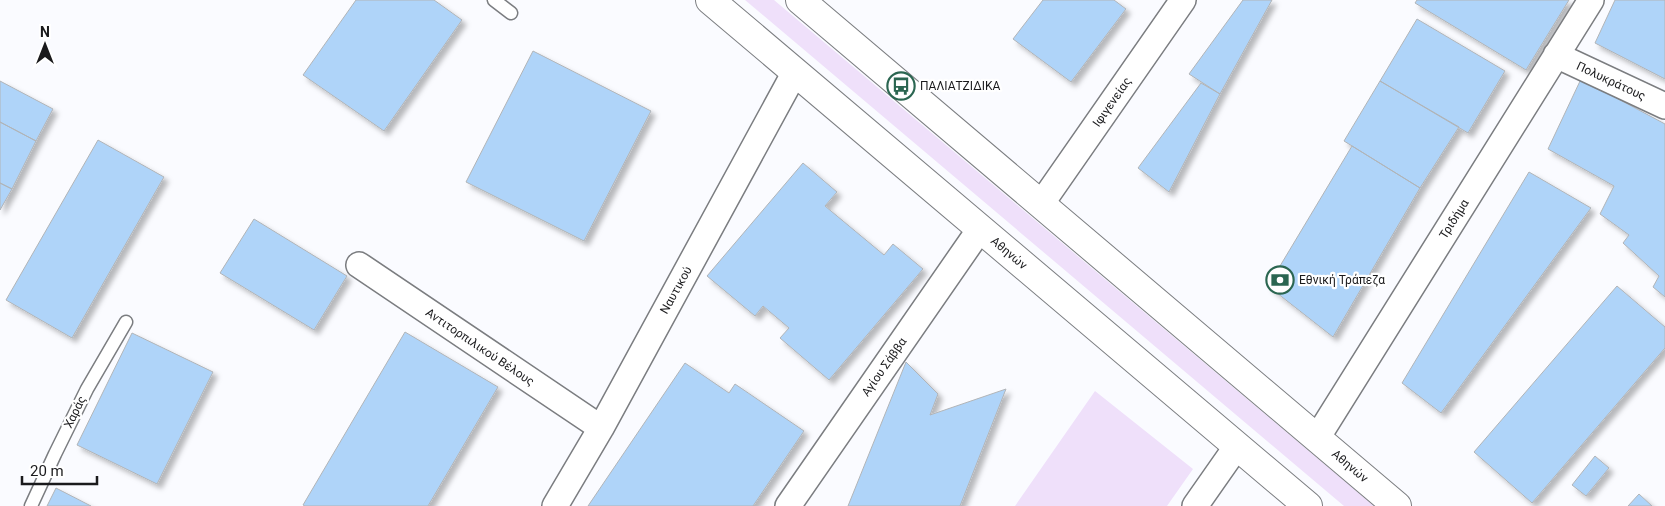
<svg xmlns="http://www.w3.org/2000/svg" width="1665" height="506" font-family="Roboto,sans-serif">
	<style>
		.green { fill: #efe0fa }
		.building { fill: #afd4f9; stroke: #b1b4b7; filter: url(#shadow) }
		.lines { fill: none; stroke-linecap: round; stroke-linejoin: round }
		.lane-casing { stroke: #7b7d80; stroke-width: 15 }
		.street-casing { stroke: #7b7d80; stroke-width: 28 }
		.highway-casing { stroke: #7b7d80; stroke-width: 30 }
		.lane { stroke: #fff; stroke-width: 12 }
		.street { stroke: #fff; stroke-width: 25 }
		.highway { stroke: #fff; stroke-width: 28 }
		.labels { text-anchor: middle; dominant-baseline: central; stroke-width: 4.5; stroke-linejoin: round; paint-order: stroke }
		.street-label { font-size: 12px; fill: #1a1a1c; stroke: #fff }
		.poi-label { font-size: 12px; fill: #1a1a1c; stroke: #fff; text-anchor: start }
	</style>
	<defs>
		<filter id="shadow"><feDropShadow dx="4.5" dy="4.5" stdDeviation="2.5" flood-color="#0004"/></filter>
	</defs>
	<rect width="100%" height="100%" fill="#fafbff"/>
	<path class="green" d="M 745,0 L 774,0 L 1374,506 L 1344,506 Z
		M 1095,391 L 1193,469 L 1167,506 L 1015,506 Z"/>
	<path class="building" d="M 356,0 L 434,0 L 462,20 L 384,131 L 303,75 Z
		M 1043,0 L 1114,0 L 1126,9 L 1071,82 L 1013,39 Z
		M 1243,0 L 1272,0 L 1220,94 L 1189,74 Z
		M 1417,0 L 1569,0 L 1526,70 L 1415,3 Z
		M 1615,0 L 1665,0 L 1665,79 L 1595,43 Z
		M 1417,19 L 1505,71 L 1468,133 L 1380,81 Z
		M 533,51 L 651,111 L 584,241 L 466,182 Z
		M 1581,79 L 1665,124 L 1665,297 L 1653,287 L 1659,276 L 1623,243 L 1629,235 L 1600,214 L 1614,186 L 1548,149 Z
		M 0,81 L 53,109 L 36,141 L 0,122 Z
		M 1380,81 L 1459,127 L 1420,188 L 1344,141 Z
		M 1201,83 L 1220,94 L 1169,192 L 1138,168 Z
		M 0,122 L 36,141 L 12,189 L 0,183 Z
		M 98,140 L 164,177 L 72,338 L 6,300 Z
		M 1352,146 L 1420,188 L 1333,337 L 1268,286 Z
		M 803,163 L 837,192 L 825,206 L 884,255 L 893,244 L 923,269 L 829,380 L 780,338 L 789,328 L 763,306 L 755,316 L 707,276 Z
		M 1529,172 L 1591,208 L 1441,413 L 1402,383 Z
		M 0,183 L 12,189 L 0,210 Z
		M 254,219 L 347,276 L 314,330 L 220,273 Z
		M 1617,286 L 1665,327 L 1665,348 L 1532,503 L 1474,452 Z
		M 405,332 L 498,387 L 428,506 L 305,506 L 303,505 Z
		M 132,333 L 213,372 L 157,484 L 77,445 Z
		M 906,362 L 938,394 L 930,415 L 1006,389 L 960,506 L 848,506 Z
		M 685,363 L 729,393 L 735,384 L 804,431 L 753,506 L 588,506 Z
		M 1595,456 L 1609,468 L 1586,496 L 1572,485 Z
		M 56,488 L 91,506 L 47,506 Z
		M 1639,494 L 1652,506 L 1628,506 Z"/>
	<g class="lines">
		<g class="lane-casing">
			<path id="lane" d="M 494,0 L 511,13
				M 31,506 L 55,454 L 87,389 L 126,322"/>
		</g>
		<g class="street-casing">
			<path id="street" d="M 1556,55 L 1665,106
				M 1041,204 L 1183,0
				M 359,265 L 601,428
				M 1317,438 L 1591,0
				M 555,506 L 601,428 L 795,72
				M 788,506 L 980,229
				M 1195,506 L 1237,446"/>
		</g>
		<g class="highway-casing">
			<path id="highway" d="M 710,0 L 1308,506
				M 800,0 L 1397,506"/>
		</g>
		<use href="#lane" class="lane"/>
		<use href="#street" class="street"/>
		<use href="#highway" class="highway"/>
	</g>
	<defs>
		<g id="bus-ring" transform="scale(1.4375)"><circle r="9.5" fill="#fff" stroke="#2b6651" stroke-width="1.5"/><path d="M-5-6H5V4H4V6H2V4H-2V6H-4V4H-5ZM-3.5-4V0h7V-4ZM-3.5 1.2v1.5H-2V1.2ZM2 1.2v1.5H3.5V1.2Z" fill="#2b6651"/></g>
		<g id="bank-ring" transform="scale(1.4375)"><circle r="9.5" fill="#fff" stroke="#2b6651" stroke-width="1.5"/><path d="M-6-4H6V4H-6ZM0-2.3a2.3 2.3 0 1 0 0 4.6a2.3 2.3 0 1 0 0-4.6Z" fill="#2b6651"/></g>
	</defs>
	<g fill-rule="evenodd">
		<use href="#bus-ring" x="901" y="86"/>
		<use href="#bank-ring" x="1280" y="280"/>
	</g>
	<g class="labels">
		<g class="street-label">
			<text transform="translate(1611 81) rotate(25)">Πολυκράτους</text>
			<text transform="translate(1112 102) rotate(-55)">Ιφιγενείας</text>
			<text transform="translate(1454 219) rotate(-58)">Τριδήμα</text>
			<text transform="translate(1009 253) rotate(40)">Αθηνών</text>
			<text transform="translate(676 290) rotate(-61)">Ναυτικού</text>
			<text transform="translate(480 347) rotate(34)">Αντιτορπιλικού Βέλους</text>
			<text transform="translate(884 367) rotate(-55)">Αγίου Σάββα</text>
			<text transform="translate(75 412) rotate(-64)">Χαράς</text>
			<text transform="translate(1350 466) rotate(40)">Αθηνών</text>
		</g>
		<g class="poi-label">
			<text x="920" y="86">ΠΑΛΙΑΤΖΙΔΙΚΑ</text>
			<text x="1299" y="280">Εθνική Τράπεζα</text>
		</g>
	</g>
	<g transform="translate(45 45)" stroke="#ffffff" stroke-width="4" paint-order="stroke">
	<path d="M0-4L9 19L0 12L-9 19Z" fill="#1a1a1c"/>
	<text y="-8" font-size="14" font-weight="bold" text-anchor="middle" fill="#1a1a1c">N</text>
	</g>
	<path d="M22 476v8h75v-8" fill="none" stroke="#1a1a1c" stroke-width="2.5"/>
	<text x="30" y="476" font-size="15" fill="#1a1a1c" stroke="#ffffff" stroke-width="4" paint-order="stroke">20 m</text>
</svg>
